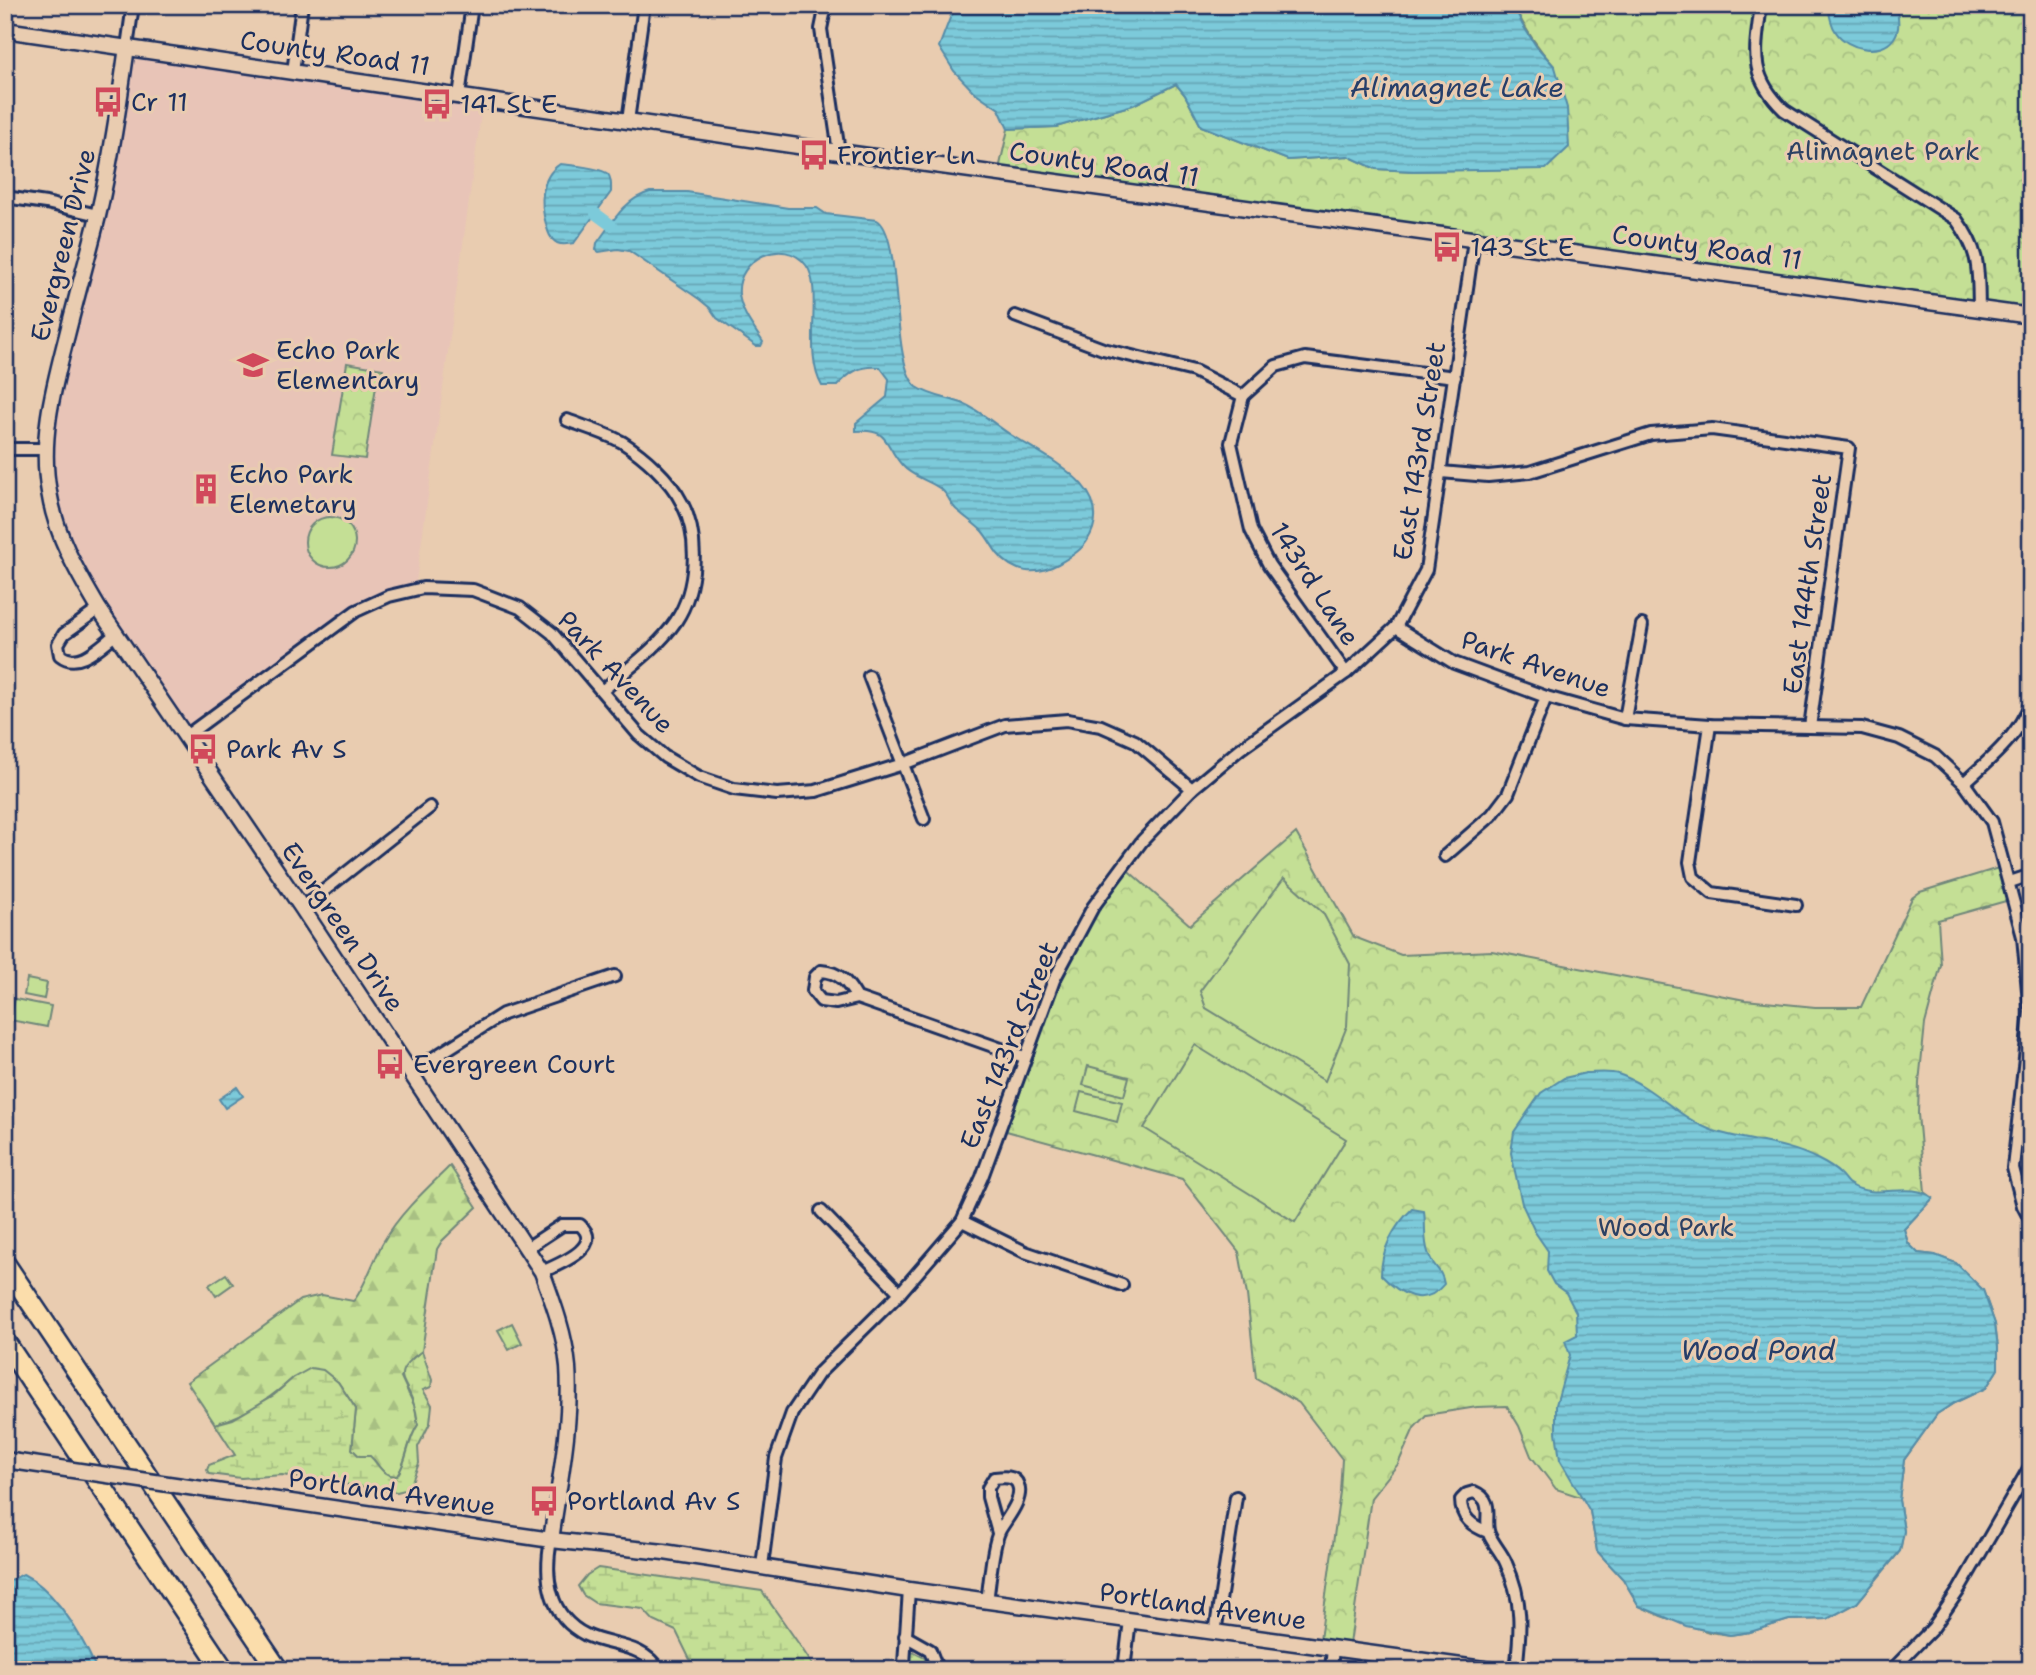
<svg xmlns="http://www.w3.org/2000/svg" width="2036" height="1675" font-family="'Shantell Sans',sans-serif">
<defs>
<pattern id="grass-dots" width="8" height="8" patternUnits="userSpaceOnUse" patternTransform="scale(1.75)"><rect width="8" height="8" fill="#c4df95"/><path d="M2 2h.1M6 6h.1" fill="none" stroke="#a8c083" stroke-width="1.8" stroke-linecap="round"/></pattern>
<pattern id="forest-firs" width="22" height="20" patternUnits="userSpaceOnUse" patternTransform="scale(1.75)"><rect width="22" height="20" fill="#c4df95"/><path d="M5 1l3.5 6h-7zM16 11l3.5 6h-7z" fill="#a8c083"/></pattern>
<pattern id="wetland-marsh" width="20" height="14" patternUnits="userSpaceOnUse" patternTransform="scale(1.75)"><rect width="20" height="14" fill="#c4df95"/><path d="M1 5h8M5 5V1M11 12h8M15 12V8" fill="none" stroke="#a8c083"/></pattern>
<pattern id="park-crowns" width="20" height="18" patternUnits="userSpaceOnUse" patternTransform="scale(1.75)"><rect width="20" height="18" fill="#c4df95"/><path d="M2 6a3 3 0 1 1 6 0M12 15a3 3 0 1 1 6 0" fill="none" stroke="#a8c083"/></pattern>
<pattern id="water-rules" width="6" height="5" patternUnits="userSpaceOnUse" patternTransform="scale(1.75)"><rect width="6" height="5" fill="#7ccada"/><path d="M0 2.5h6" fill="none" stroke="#65a4b4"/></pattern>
</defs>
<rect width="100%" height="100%" fill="#e9ccb0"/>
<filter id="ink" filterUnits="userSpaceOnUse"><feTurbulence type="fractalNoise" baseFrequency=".0143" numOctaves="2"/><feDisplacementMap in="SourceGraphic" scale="14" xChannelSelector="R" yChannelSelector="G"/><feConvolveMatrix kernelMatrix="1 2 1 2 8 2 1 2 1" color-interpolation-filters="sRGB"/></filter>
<g filter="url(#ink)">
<!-- built -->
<path fill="#e8c4b7" d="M 127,47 L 483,100 L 415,589 L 356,611 L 186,736 L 60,536 L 45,449 L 98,215 Z"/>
<!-- grass -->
<path fill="url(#grass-dots)" stroke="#70877a" stroke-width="2" d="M 913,1652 L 925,1658 L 926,1663 L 923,1668 L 915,1669 L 912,1667 L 911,1654 Z"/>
<!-- forest -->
<path fill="url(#forest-firs)" stroke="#70877a" stroke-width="2" d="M 450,1166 L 477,1207 L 442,1241 L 437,1249 L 422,1351 L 413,1358 L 401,1377 L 415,1407 L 418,1425 C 406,1441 408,1461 397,1476 C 384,1476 381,1470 374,1460 L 359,1456 L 352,1449 L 356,1409 L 338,1382 L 293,1378 C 270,1399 245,1416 215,1424 L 187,1382 L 300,1300 L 322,1295 L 353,1301 C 360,1297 376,1256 382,1244 C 399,1214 425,1190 450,1166 Z"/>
<!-- wetland -->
<g fill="url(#wetland-marsh)" stroke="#70877a" stroke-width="2">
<path d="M 422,1351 L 432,1380 L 431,1387 L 423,1390 L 432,1405 L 430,1423 L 418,1447 L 419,1463 L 409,1489 L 397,1492 L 282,1475 L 241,1478 L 209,1474 L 207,1470 L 209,1465 L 235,1455 L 215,1424 L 233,1419 L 274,1395 L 293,1378 L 311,1368 L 323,1370 L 338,1382 L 356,1409 L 352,1449 L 359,1456 L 370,1456 C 380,1465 381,1476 397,1476 C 408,1461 407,1441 418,1425 C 417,1420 417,1413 415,1408 C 407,1377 387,1377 422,1351 Z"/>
<path d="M 598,1568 L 762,1591 C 780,1618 799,1642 815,1669 L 695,1670 L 676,1631 L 654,1621 L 643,1609 L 595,1603 L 583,1595 L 578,1586 L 587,1575 Z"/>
</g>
<!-- park -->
<g fill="url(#park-crowns)" stroke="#70877a" stroke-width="2">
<path d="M 1514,5 L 2031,5 L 2031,316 L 998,174 L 1008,129 L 1056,127 L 1133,105 L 1176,84 L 1185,95 L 1201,126 L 1288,160 L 1348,156 L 1376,169 L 1413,171 L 1513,169 L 1555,67 C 1537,47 1524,29 1514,5 Z"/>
<path d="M 347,363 L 383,369 L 381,386 L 376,386 L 365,459 L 332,455 Z"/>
<path d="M 1296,833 L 1354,937 L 1401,955 L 1492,951 L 1745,1000 L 1815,1007 L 1861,1007 L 1912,898 L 1920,892 L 2005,866 L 2013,899 L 1938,920 L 1941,965 L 1925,1024 L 1919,1083 L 1918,1114 L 1925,1192 L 1933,1198 L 1904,1229 L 1908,1243 L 1918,1253 L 1935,1255 L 1956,1263 L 1983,1290 L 1995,1324 L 1998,1348 L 1998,1369 L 1986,1388 L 1954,1403 L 1937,1414 L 1904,1460 L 1899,1500 L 1904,1531 L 1900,1551 L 1857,1603 L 1827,1619 L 1789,1620 L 1750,1632 L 1730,1635 L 1709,1632 L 1661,1616 L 1639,1606 L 1623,1579 L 1597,1551 L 1590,1511 L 1584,1498 L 1556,1489 L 1531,1456 L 1519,1426 L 1507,1406 L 1477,1407 L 1426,1415 L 1414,1428 L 1398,1464 L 1371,1498 L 1349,1651 L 1319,1647 L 1340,1492 L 1342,1459 L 1299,1403 L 1256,1378 L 1247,1295 L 1239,1252 L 1182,1179 L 999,1129 L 1054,980 L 1123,866 L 1190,925 Z"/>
<path d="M 226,1274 L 233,1284 L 216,1296 L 209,1285 Z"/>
<path d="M 512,1323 L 522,1343 L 509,1350 L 498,1330 Z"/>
</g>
<!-- pitch -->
<g fill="#c4df95" stroke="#70877a" stroke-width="2">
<circle cx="330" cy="542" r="25"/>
<path d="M 1284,878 L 1323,913 L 1350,964 L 1347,1026 L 1325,1081 L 1206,1008 L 1200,991 Z"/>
<path d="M 27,979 L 47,983 L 44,999 L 24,995 Z"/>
<path d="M 15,999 L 51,1006 L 47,1027 L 10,1020 Z"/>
<path d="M 1195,1045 L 1346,1139 L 1295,1222 L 1144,1128 Z"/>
<path d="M 1088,1066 L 1129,1077 L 1124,1096 L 1083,1085 Z"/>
<path d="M 1081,1092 L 1122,1102 L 1117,1122 L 1076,1111 Z"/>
</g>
<!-- water -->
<g fill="url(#water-rules)" stroke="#558ca8" stroke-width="2">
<path d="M 955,5 L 1514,5 L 1522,24 L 1536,46 L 1555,67 L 1567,108 L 1569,147 L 1546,169 L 1413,171 L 1376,169 L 1348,156 L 1288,160 L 1201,126 L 1185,95 L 1176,84 L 1133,105 L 1056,127 L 1008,129 L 999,109 L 973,91 L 954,71 L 939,47 Z"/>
<path d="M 1828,5 L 1896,5 C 1898,16 1901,29 1894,38 C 1881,57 1847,49 1836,32 C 1831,25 1829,14 1828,5 Z"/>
<path d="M 560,164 C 571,165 601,168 608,174 C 612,179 611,186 611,192 L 574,243 C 569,244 562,245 557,243 C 550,239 548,232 546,224 C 540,204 540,177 560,164 Z"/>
<path d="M 650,192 L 687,192 L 788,208 L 817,208 L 826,214 L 877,220 C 904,235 889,365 917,387 C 930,396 948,398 962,403 C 980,410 995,425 1011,435 C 1045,457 1120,489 1087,541 C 1081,551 1069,558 1058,564 C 1036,576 1014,574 997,553 C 992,546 988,538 982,531 C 975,524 966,518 958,511 C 951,506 949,496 942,490 C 930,480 913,478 902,465 C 884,445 890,428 856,431 L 856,423 L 887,397 L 889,379 L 880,367 C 860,365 850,372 837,386 L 822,386 C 802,352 824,288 806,265 C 784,236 736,259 739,294 C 741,312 753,327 763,342 L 761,346 L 756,346 L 717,318 L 710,308 L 699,299 L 629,251 L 618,249 L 599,252 L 596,250 L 597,243 C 612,223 624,199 650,192 Z"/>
<path d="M 1586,1073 C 1595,1073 1608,1071 1618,1074 C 1654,1086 1679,1119 1714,1131 C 1749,1142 1785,1142 1817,1159 C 1825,1163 1834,1168 1840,1174 C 1844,1177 1846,1183 1851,1185 C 1877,1201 1910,1180 1933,1198 L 1904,1229 L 1908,1243 L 1918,1253 L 1935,1255 L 1956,1263 L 1983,1290 L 1995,1324 L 1998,1348 L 1998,1369 L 1986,1388 L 1954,1403 L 1937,1414 L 1904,1460 L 1899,1500 L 1904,1531 L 1900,1551 L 1857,1603 L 1827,1619 L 1789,1620 L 1750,1632 L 1730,1635 L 1686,1626 L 1639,1606 L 1623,1579 L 1597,1551 L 1590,1511 L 1560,1460 L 1556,1432 L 1556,1405 L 1570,1355 L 1565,1341 L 1577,1335 L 1576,1312 L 1566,1293 L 1554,1284 L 1547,1271 L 1548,1251 L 1535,1232 L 1522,1204 L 1511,1153 L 1514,1132 L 1541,1093 L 1564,1078 Z"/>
<path d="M 237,1087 L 243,1096 L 225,1108 L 219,1099 Z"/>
<path d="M 1412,1209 L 1424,1211 C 1426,1226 1423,1241 1429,1255 C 1434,1269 1441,1267 1444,1284 C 1424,1309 1399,1294 1381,1275 C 1381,1250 1394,1226 1412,1209 Z"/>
<path d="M 23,1574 C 56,1590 82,1637 97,1670 L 5,1670 L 5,1589 L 11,1580 Z"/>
</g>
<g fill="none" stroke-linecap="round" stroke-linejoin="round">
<!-- canal -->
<path stroke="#7ccada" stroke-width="12" d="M 596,214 L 611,225"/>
<!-- minor casing -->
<g stroke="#1b2f5e" stroke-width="16">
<g id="minor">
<path d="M 826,5 L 821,29 L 839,152"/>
<path d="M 1761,5 C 1755,52 1748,75 1784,110 L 1956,219 C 1981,253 1978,270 1979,310"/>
<path d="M 127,47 L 133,5"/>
<path d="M 293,72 L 302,5"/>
<path d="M 459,96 L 472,5"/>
<path d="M 628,121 L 644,5"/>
<path d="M 5,197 L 46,203 L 98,215"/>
<path d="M 1015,316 L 1103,349 L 1194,371 L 1243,396"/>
<path d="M 1243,396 L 1231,443 L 1251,530 L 1269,565 L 1346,673"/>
<path d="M 1243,396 L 1276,366 L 1305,358 L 1455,377"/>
<path d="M 567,420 C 585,427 606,433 622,442 C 644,456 670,479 682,503 C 700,538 697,589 676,621 C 657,649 627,669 602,691"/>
<path d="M 5,449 L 45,449"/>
<path d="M 1441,472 L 1488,476 L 1530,472 L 1651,434 L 1712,429 L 1849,448 L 1810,727"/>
<path d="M 99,609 L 64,634 L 58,644 L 60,655 C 79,670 100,646 116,634"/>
<path d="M 1396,627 L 1454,663 L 1546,697 L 1625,719 L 1710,725 L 1862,728 L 1899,738 L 1935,756 L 1964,783 L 1992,822 L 2023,937 L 2030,1012 L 2013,1168 L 2023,1206 L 2031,1221"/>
<path d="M 869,676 L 924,819"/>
<path d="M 1625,719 L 1642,625"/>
<path d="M 1710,725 L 1690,862 L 1693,877 L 1712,893 L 1796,905"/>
<path d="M 186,736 L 356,611 L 389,596 L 423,588 L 473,590 L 520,608 L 552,633 L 639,735 L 665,757 L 699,777 L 734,789 L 777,794 L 816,791 L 903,764 L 1005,725 L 1067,720 L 1101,726 L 1135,741 L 1192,789"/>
<path d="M 1964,783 C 1990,759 2018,737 2031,702"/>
<path d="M 1445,856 L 1492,815 L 1508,794 L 1546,697"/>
<path d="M 2010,882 L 2031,875"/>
<path d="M 302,908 L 430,807"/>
<path d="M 857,998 L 836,1003 L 821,1001 L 813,991 L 815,977 L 821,971 C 840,972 848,983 857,998 L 1024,1057"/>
<path d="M 411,1072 L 503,1014 L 615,976"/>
<path d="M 821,1211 L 900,1293"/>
<path d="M 962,1221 L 1025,1252 L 1122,1285"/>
<path d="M 527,1248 L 562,1225 L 580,1225 C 605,1247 559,1264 542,1272"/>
<path d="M 1488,1532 C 1472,1526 1461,1518 1461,1500 L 1467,1494 L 1474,1492 C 1496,1501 1483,1519 1489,1534 C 1493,1544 1502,1553 1506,1563 C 1523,1600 1521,1630 1516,1670"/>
<path d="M 551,1540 C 544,1576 548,1616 586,1635 C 611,1647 642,1643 659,1670"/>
<path d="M 762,1566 L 776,1458 L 792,1413 L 819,1373 L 900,1293 L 962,1221 L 982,1177 L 1054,980 L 1093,907 L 1142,841 L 1192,789 L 1240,749 L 1346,673 L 1396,627 L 1426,570 L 1474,240"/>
<path d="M 987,1601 C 990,1583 992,1545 1000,1530 C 1006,1519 1024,1499 1018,1485 C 1015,1475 1002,1477 994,1478 L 988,1488 L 988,1497 L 998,1533"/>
<path d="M 1215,1633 L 1236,1497"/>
<path d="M 905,1636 L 930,1650 L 935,1663 L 933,1670"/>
<path d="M 907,1670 L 904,1664 L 909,1590"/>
<path d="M 1124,1670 L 1130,1620"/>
<path d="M 1331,1670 L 1333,1648"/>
<path d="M 1892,1670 L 1933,1628 L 1959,1590 L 2031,1465"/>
</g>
</g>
<!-- tertiary casing -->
<g stroke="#1b2f5e" stroke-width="19">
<g id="tertiary">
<path d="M 5,30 L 839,152 L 2031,316"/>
<path d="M 127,47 C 119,104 111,160 98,216 C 88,256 77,295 67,335 C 54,386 39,439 49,492 C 56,536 77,572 99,609 L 302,908 L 542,1272 C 553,1302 565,1334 568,1367 C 572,1424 559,1483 551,1540"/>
<path d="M 243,1495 L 551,1540 L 664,1552 L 909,1590 L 1491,1670"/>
</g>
</g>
<!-- motorway casing -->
<g stroke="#1b2f5e" stroke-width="24">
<g id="motorway">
<path d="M 5,1264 L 278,1670"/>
<path d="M 5,1342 L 224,1670"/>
</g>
</g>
<!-- minor -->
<use href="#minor" stroke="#e9ccb0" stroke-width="10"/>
<!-- tertiary -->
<use href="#tertiary" stroke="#e9ccb0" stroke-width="14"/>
<!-- motorway -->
<use href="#motorway" stroke="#fbddab" stroke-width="19"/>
<!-- tertiary-bridge casing -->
<g stroke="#1b2f5e" stroke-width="19" stroke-linecap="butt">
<path id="tertiary-bridge" d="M 5,1460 L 243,1495"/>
</g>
<!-- tertiary-bridge -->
<use href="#tertiary-bridge" stroke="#e9ccb0" stroke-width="14"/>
</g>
</g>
<!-- icons -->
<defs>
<g id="bus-bare" transform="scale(2.415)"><path d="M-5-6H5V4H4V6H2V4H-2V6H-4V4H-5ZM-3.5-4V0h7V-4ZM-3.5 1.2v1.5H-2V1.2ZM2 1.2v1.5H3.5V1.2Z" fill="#d1495b" stroke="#e9ccb0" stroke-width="2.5" paint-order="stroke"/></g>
<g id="school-bare" transform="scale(2.415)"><path d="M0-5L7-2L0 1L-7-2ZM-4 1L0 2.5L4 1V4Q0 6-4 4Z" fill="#d1495b" stroke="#e9ccb0" stroke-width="2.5" paint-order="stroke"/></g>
<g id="building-bare" transform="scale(2.415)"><path d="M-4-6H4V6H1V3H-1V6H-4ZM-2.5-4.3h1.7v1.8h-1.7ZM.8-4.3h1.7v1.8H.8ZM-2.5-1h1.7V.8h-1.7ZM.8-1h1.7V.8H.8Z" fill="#d1495b" stroke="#e9ccb0" stroke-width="2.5" paint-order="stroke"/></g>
</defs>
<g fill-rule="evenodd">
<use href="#bus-bare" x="108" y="102"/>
<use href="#bus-bare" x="437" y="104"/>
<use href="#bus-bare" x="814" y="155"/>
<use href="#bus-bare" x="1447" y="247"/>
<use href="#school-bare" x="253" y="365"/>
<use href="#building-bare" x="206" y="489"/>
<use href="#bus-bare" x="203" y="749"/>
<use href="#bus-bare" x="390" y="1064"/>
<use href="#bus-bare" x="544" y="1501"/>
</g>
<g text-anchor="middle" stroke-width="6" stroke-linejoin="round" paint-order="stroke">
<!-- street labels -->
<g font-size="26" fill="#1b2f5e" stroke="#e9ccb0">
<text transform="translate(335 53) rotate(8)" y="9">County Road 11</text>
<text transform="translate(1104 164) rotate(8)" y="9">County Road 11</text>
<text transform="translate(63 245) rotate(-76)" y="9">Evergreen Drive</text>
<text transform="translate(1707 247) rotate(8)" y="9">County Road 11</text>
<text transform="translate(1419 451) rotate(-81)" y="9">East 143rd Street</text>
<text transform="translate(1315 584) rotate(57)" y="9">143rd Lane</text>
<text transform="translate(1807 584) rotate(-82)" y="9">East 144th Street</text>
<text transform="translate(1536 664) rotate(19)" y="9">Park Avenue</text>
<text transform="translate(616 672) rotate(47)" y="9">Park Avenue</text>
<text transform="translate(343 927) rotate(56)" y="9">Evergreen Drive</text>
<text transform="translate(1009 1045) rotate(-68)" y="9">East 143rd Street</text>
<text transform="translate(392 1492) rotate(8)" y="9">Portland Avenue</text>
<text transform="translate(1203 1606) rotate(8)" y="9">Portland Avenue</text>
</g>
<!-- poi labels -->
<g font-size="26" fill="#1b2f5e" stroke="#e9ccb0" text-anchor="start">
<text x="131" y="111">Cr 11</text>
<text x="460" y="113">141 St E</text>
<text x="837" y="164">Frontier Ln</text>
<text x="1470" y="256">143 St E</text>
<text x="276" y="359">Echo Park<tspan x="276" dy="30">Elementary</tspan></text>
<text x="229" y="483">Echo Park<tspan x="229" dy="30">Elemetary</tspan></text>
<text x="226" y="758">Park Av S</text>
<text x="413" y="1073">Evergreen Court</text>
<text x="567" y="1510">Portland Av S</text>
</g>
<!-- park labels -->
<g font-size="26" fill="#2c4164" stroke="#e9ccb0">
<text x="1883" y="160">Alimagnet Park</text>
<text x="1666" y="1236">Wood Park</text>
</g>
<!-- water labels -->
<g font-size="28" font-style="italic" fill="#253e6a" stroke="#e9ccb0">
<text x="1457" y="97">Alimagnet Lake</text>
<text x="1758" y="1360">Wood Pond</text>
</g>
</g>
<!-- margin -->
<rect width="2036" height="1675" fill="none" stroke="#e9ccb0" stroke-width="28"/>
<rect x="14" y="14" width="2008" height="1647" fill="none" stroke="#1b2f5e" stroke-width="2.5" filter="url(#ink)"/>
</svg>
